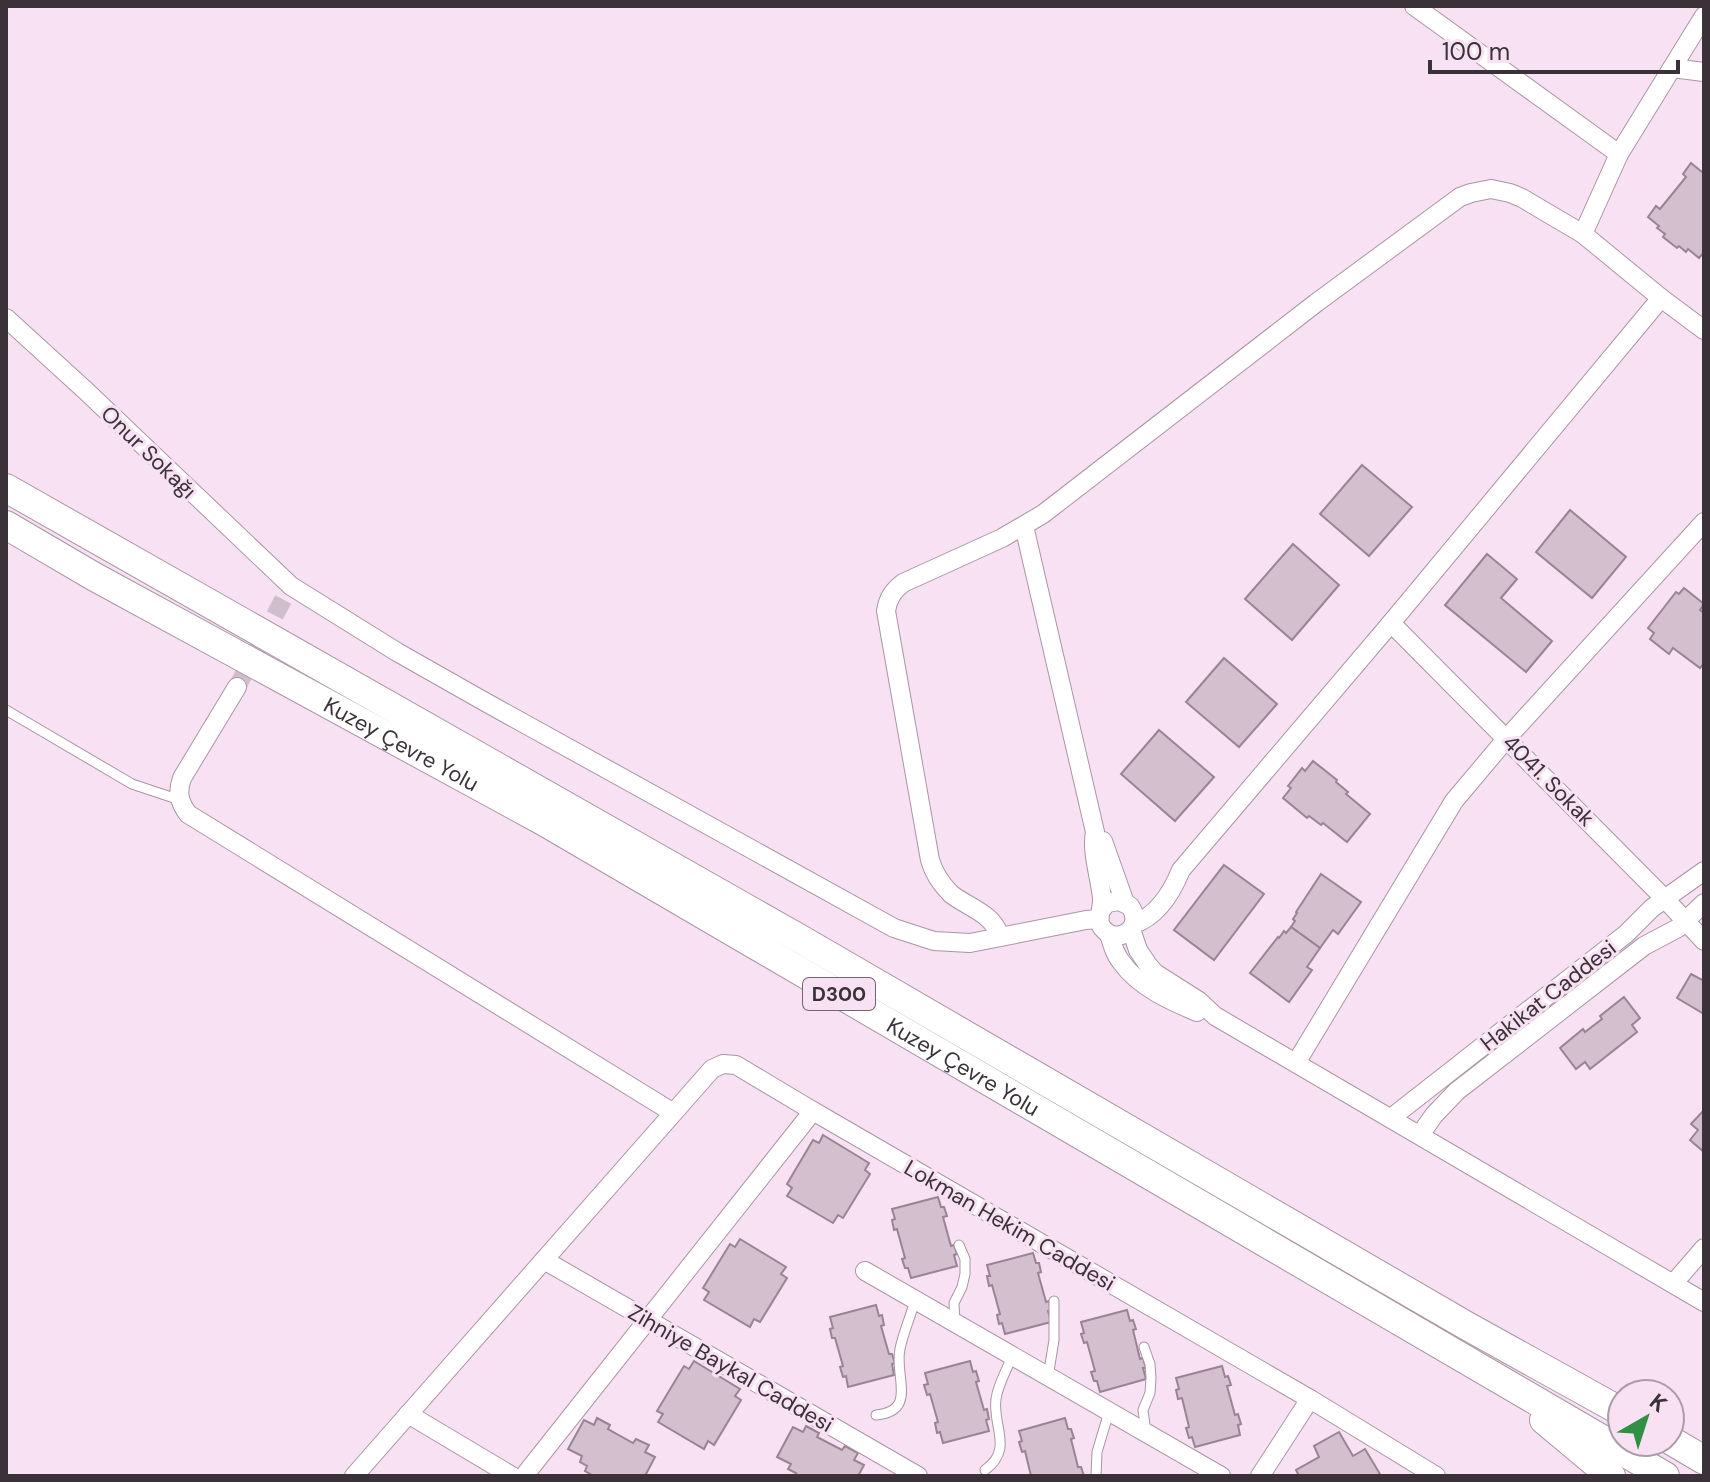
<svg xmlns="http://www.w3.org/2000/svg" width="1710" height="1482" font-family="'DM Sans',sans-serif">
<rect width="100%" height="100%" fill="#f7e1f2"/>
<!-- building -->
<g fill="#d4bfcf" stroke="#988493" stroke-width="2">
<path d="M 1691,163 L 1702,172 L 1704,170 L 1704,252 L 1699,258 L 1688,249 L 1686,252 L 1679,246 L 1677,248 L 1663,237 L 1665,234 L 1657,228 L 1659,226 L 1648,217 L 1656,206 L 1660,209 L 1686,177 L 1683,174 Z"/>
<path d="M 1362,465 L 1412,507 L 1369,556 L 1320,514 Z"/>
<path d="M 1570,510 L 1626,557 L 1592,598 L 1536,552 Z"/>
<path d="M 1293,544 L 1339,585 L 1292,640 L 1245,599 Z"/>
<path d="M 1487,554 L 1517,579 L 1501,598 L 1552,641 L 1526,672 L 1445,605 Z"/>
<path d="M 1684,588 L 1704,604 L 1700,610 L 1704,613 L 1704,663 L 1700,668 L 1673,648 L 1669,654 L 1650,639 L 1654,633 L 1648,628 L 1676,592 L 1679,594 Z"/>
<path d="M 1224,658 L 1277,704 L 1239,747 L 1186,702 Z"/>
<path d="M 1159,730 L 1214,777 L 1175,821 L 1121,774 Z"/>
<path d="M 1313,761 L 1337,780 L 1336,782 L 1348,792 L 1346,794 L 1370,814 L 1347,842 L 1323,823 L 1321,825 L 1309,816 L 1307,818 L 1283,798 L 1291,788 L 1288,786 L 1302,768 L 1305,771 Z"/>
<path d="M 1224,865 L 1264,894 L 1214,960 L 1174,930 Z"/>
<path d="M 1321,874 L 1361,902 L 1338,934 L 1333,930 L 1320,948 L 1291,927 L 1295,921 L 1293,919 L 1297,913 L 1296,912 Z"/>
<path d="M 1291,927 L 1320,948 L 1307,967 L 1312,970 L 1289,1002 L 1250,973 L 1278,937 L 1279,938 L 1284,931 L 1286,933 Z"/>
<path d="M 1691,974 L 1702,980 L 1704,976 L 1704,1014 L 1677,998 Z"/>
<path d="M 1624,997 L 1640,1018 L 1632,1025 L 1637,1032 L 1590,1069 L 1585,1062 L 1576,1069 L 1560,1048 L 1583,1029 L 1585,1032 L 1602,1019 L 1600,1016 Z"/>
<path d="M 1704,1110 L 1704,1152 L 1690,1140 L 1698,1130 L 1691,1124 Z"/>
<path d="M 823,1135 L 869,1163 L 865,1170 L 870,1174 L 843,1218 L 838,1215 L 833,1223 L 787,1196 L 792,1188 L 787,1184 L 813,1140 L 819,1143 Z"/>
<path d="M 938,1197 L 941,1207 L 944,1207 L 947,1216 L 943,1217 L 951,1246 L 954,1245 L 957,1254 L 954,1255 L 957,1266 L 911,1278 L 908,1268 L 905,1268 L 902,1259 L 905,1258 L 897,1229 L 894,1230 L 892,1220 L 895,1219 L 892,1209 Z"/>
<path d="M 740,1239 L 786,1267 L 781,1274 L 787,1278 L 760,1322 L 754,1319 L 750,1327 L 704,1300 L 709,1292 L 703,1288 L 730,1244 L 735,1247 Z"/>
<path d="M 1033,1253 L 1036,1263 L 1039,1263 L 1041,1272 L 1038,1273 L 1046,1302 L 1049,1301 L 1051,1310 L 1048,1311 L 1051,1322 L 1005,1334 L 1002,1323 L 999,1324 L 997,1315 L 1000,1314 L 992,1285 L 989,1286 L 987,1276 L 990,1276 L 987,1265 Z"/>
<path d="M 876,1305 L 879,1316 L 882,1315 L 884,1325 L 881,1326 L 889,1354 L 892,1354 L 895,1363 L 892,1364 L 894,1375 L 848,1387 L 846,1376 L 843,1377 L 840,1367 L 843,1366 L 835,1338 L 832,1338 L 830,1329 L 833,1328 L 830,1317 Z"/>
<path d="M 1127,1310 L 1130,1321 L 1133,1320 L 1136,1329 L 1133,1330 L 1140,1359 L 1143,1358 L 1146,1368 L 1143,1368 L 1146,1379 L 1100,1392 L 1097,1381 L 1094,1381 L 1091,1372 L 1095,1371 L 1087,1342 L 1084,1343 L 1081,1334 L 1084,1333 L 1081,1322 Z"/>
<path d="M 694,1361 L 740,1389 L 735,1396 L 741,1400 L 714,1445 L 708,1441 L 704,1449 L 658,1422 L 663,1414 L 657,1411 L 684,1366 L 689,1369 Z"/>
<path d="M 970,1361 L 973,1372 L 976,1371 L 979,1381 L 976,1382 L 984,1410 L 987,1409 L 989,1419 L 986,1420 L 989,1431 L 943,1443 L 940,1432 L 937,1433 L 935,1423 L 938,1422 L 930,1394 L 927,1395 L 924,1385 L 928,1384 L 925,1373 Z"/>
<path d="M 1222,1366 L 1225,1377 L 1228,1376 L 1231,1385 L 1227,1386 L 1235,1415 L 1238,1414 L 1241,1424 L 1238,1425 L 1240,1435 L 1195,1447 L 1192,1437 L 1189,1438 L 1186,1428 L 1189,1427 L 1182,1398 L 1178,1399 L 1176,1390 L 1179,1389 L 1176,1378 Z"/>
<path d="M 597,1418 L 610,1425 L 608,1429 L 633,1443 L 636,1439 L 649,1445 L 645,1452 L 655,1457 L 645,1476 L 594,1476 L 585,1471 L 587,1466 L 580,1462 L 582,1456 L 568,1449 L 584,1420 L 594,1425 Z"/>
<path d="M 1065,1418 L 1068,1429 L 1071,1429 L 1074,1438 L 1071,1439 L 1078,1467 L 1081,1467 L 1084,1476 L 1031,1476 L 1025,1451 L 1022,1452 L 1019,1442 L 1022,1441 L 1019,1431 Z"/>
<path d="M 806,1426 L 819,1433 L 817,1437 L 842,1450 L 845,1446 L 858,1453 L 854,1460 L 864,1465 L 858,1476 L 795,1476 L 796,1473 L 788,1469 L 791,1464 L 777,1457 L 793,1427 L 803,1432 Z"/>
<path d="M 1339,1432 L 1353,1456 L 1365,1449 L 1380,1474 L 1376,1476 L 1299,1476 L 1296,1470 L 1319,1457 L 1314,1446 Z"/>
</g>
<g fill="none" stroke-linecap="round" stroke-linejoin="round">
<!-- minor-tunnel -->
<path stroke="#d1becd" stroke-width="18" stroke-dasharray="18 9" stroke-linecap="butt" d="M 237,687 L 285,596"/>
<!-- service casing -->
<g stroke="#aa95a5" stroke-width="11">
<g id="service">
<path d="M 6,710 L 132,784 L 180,800"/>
<path d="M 955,1324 L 954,1303 L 962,1287 L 965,1274 L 965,1259 L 959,1245"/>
<path d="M 1144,1347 L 1150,1364 L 1151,1378 L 1150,1393 L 1143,1410 L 1146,1433"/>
<path d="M 1048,1377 L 1054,1340 L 1054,1301"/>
<path d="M 876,1415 C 918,1411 894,1376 900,1349 C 903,1333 911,1316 915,1300"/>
<path d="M 985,1470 C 1014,1449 992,1426 996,1399 C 998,1384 1007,1370 1012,1356"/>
<path d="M 1096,1476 L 1097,1452 L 1109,1412"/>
</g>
</g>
<!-- minor casing -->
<g stroke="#aa95a5" stroke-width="20">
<g id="minor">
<path d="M 1414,6 L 1619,154"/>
<path d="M 1672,68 L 1704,72"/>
<path d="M 1583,234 L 1619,154 L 1704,16"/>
<path d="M 6,318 L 86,391 L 291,586 L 397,652 L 487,703 L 894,928 L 934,941 L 970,943 L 1086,920 L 1099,919"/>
<path d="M 1024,526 L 1095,832 C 1091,852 1100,877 1102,898 C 1103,907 1098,915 1100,924 C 1103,931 1108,934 1115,936 C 1132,935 1140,921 1130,906 L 1119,901 L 1107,903 L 1103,908"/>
<path d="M 1391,623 L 1665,899 L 1704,941"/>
<path d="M 237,687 L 182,778 C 177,792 179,802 188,814 L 672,1112"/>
<path d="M 1103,841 L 1125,903"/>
<path d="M 1134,924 C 1157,916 1172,892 1181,870 L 1391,623 L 1661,298"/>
<path d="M 1131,929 L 1138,950 L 1148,965 L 1155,973 L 1199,1001 L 1215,1016 L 1704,1302"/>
<path d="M 1109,934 C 1112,944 1115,955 1122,963 C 1139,987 1171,1001 1197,1012"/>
<path d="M 1000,937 C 993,913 969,908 951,894 C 941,884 934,874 930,860 L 886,611 C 888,598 893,591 903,583 L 1002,538 L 1043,514 L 1316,303 L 1460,197 L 1471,193 L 1491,189 L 1510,193 L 1522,198 L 1583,234 L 1661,298 L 1704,330"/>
<path d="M 1296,1063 L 1454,801 L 1507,738 L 1704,522"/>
<path d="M 1391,1118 L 1626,934 L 1652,908 L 1704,871"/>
<path d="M 1420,1135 L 1434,1115 L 1457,1091 L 1644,946 L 1678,928 L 1704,903"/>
<path d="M 544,1260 L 918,1476"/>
<path d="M 865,1271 L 1221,1476"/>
<path d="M 1673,1284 L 1704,1248"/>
<path d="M 408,1414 L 512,1476"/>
<path d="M 354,1476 L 712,1069 L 723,1064 L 736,1065 L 813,1111"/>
<path d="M 524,1476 L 813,1111 L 1310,1399 L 1436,1476"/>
<path d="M 1260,1476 L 1310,1399"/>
</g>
</g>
<!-- trunk casing -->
<g stroke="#aa95a5" stroke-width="30">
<g id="trunk">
<path d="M 6,488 L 802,940 L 1467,1326 L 1622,1412"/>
<path id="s1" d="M 6,525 L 93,576 L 543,821 L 1665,1476"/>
<path d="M 1544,1420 L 1611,1476"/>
<path d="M 1670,1440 L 1704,1460"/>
</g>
</g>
<!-- service -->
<use href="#service" stroke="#fff" stroke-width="9"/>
<!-- minor -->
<use href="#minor" stroke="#fff" stroke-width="18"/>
<!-- trunk -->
<use href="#trunk" stroke="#fff" stroke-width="28"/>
</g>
<g text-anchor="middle" stroke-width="6" stroke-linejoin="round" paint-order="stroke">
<!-- shield labels -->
<rect fill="#f7e1f2" stroke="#736670" stroke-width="2" x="803" y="978" width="72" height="32" rx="6"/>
<g font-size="20" font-weight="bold" fill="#3b3239">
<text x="839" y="1001">D300</text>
</g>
<!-- street labels -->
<g font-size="22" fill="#3b3239" stroke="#f7e1f2">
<text transform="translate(149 452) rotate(44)" y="8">Onur Sokağı</text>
<text dy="8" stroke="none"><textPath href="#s1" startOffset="452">Kuzey Çevre Yolu</textPath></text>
<text transform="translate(1549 780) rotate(45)" y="8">4041. Sokak</text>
<text transform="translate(1548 995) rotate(-38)" y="8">Hakikat Caddesi</text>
<text dy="8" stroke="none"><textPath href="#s1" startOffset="1100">Kuzey Çevre Yolu</textPath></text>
<text transform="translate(1010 1225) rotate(30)" y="8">Lokman Hekim Caddesi</text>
<text transform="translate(731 1368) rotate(30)" y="8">Zihniye Baykal Caddesi</text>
</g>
</g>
<!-- border -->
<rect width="1710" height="1482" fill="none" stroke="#3b3239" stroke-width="16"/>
<!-- north arrow -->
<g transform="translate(1646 1418) rotate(39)"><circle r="38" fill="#f7e1f2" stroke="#ac9ba8" stroke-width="2"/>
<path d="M0-6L14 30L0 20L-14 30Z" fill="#309043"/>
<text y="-12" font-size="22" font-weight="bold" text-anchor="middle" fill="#3b3239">K</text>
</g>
<!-- scale -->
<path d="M1430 60v12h248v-12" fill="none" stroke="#3b3239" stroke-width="4"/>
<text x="1442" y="60" font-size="24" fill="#3b3239" stroke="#f7e1f2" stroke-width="6" paint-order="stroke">100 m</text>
</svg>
